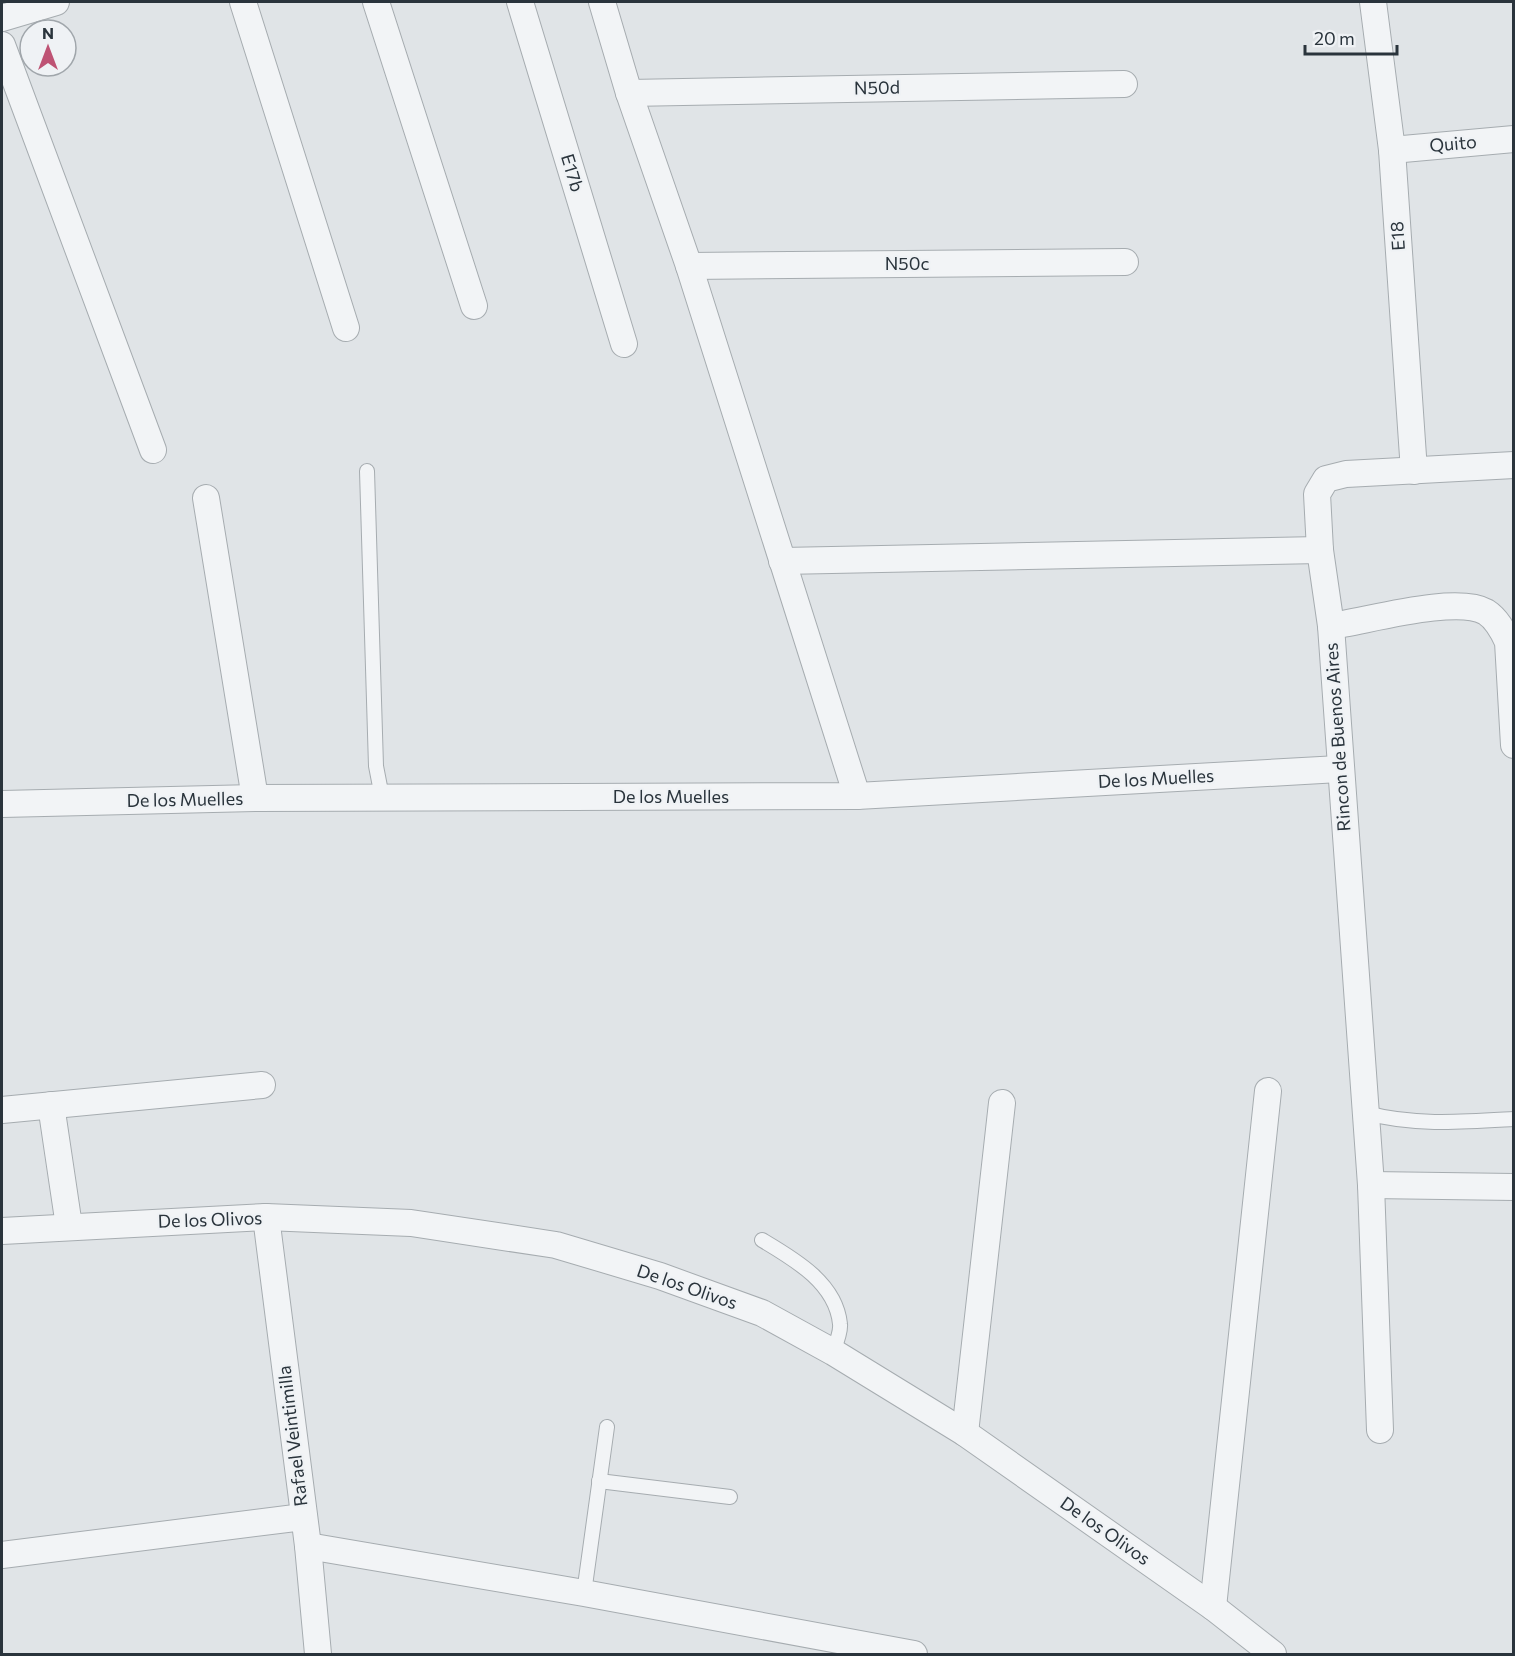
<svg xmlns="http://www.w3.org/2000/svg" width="1515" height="1656" font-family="Commissioner,sans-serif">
<rect width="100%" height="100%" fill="#e0e4e7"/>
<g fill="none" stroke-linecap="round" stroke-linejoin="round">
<!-- service casing -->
<g stroke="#a6acb0" stroke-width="16">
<g id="service">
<path d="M 367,471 L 376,766 L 382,797"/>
<path d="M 1366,1113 C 1415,1126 1463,1122 1514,1119"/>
<path d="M 762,1240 C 794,1259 836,1283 840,1324 C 841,1332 836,1344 833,1352"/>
<path d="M 599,1481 L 730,1497"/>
<path d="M 584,1593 L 607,1427"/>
</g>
</g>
<!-- minor casing -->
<g stroke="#a6acb0" stroke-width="28">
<g id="minor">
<path d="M 243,2 L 346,328"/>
<path d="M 376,2 L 474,306"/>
<path d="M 520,2 L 624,344"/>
<path d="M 602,2 L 629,93 L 689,266 L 857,796"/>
<path d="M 1373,2 L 1392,150 L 1414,471"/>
<path d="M 2,18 L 56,2"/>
<path d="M 2,45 L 153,450"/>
<path d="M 629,93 L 1124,84"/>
<path d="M 1392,150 L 1514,139"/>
<path d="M 689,266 L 1125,262"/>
<path d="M 206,498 L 255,798"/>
<path d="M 782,561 L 1320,550"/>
<path d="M 1331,626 C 1367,621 1456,595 1486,612 C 1497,619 1503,631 1508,642 L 1514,745"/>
<path d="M 2,804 L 255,798 L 857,796 L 1339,769"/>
<path d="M 51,1105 L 69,1226"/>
<path d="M 2,1110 L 262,1085"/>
<path d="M 1371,1185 L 1514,1187"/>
<path d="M 266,1217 L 308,1546 L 318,1654"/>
<path d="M 2,1231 L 266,1217 L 411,1223 L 556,1245 L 660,1276 L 762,1313 L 833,1352 L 965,1433 L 1213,1607 L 1273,1654"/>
<path d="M 1380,1430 L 1371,1185 L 1331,626 L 1320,550 L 1317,494 L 1326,479 L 1346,474 L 1514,465"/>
<path d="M 965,1433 L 1002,1103"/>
<path d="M 308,1546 L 584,1593 L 914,1654"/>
<path d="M 2,1555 L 303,1517"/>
<path d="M 1213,1607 L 1268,1091"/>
</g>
</g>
<!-- service -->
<use href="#service" stroke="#f2f4f6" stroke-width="14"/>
<!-- minor -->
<use href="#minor" stroke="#f2f4f6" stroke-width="26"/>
</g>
<g text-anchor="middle" stroke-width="4.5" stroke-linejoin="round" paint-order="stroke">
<!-- street labels -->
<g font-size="18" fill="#2a343c" stroke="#eff2f5">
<text transform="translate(877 88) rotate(-1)" y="6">N50d</text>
<text transform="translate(1453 144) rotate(-5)" y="6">Quito</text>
<text transform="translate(572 173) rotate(73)" y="6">E17b</text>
<text transform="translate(1398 236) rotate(-94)" y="6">E18</text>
<text x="907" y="270">N50c</text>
<text transform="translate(1338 737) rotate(-94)" y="6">Rincon de Buenos Aires</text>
<text transform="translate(1156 779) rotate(-3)" y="6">De los Muelles</text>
<text x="671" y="803">De los Muelles</text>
<text transform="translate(185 800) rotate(-1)" y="6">De los Muelles</text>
<text transform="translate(210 1220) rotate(-2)" y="6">De los Olivos</text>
<text transform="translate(687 1287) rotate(19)" y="6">De los Olivos</text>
<text transform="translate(293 1436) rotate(-97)" y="6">Rafael Veintimilla</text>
<text transform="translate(1105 1531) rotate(35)" y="6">De los Olivos</text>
</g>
</g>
<!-- border -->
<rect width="1515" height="1656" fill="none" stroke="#2a343c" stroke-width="6"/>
<!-- north arrow -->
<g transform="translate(48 48)"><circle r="28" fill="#eff2f5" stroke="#a0a6ab" stroke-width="1.5"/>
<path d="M0-4.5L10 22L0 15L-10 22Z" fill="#be5374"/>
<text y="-9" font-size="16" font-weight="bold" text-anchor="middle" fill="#2a343c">N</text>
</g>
<!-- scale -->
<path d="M1305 45v9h92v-9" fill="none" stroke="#2a343c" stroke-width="3"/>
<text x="1314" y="45" font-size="18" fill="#2a343c" stroke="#eff2f5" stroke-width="4.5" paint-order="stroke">20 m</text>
</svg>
